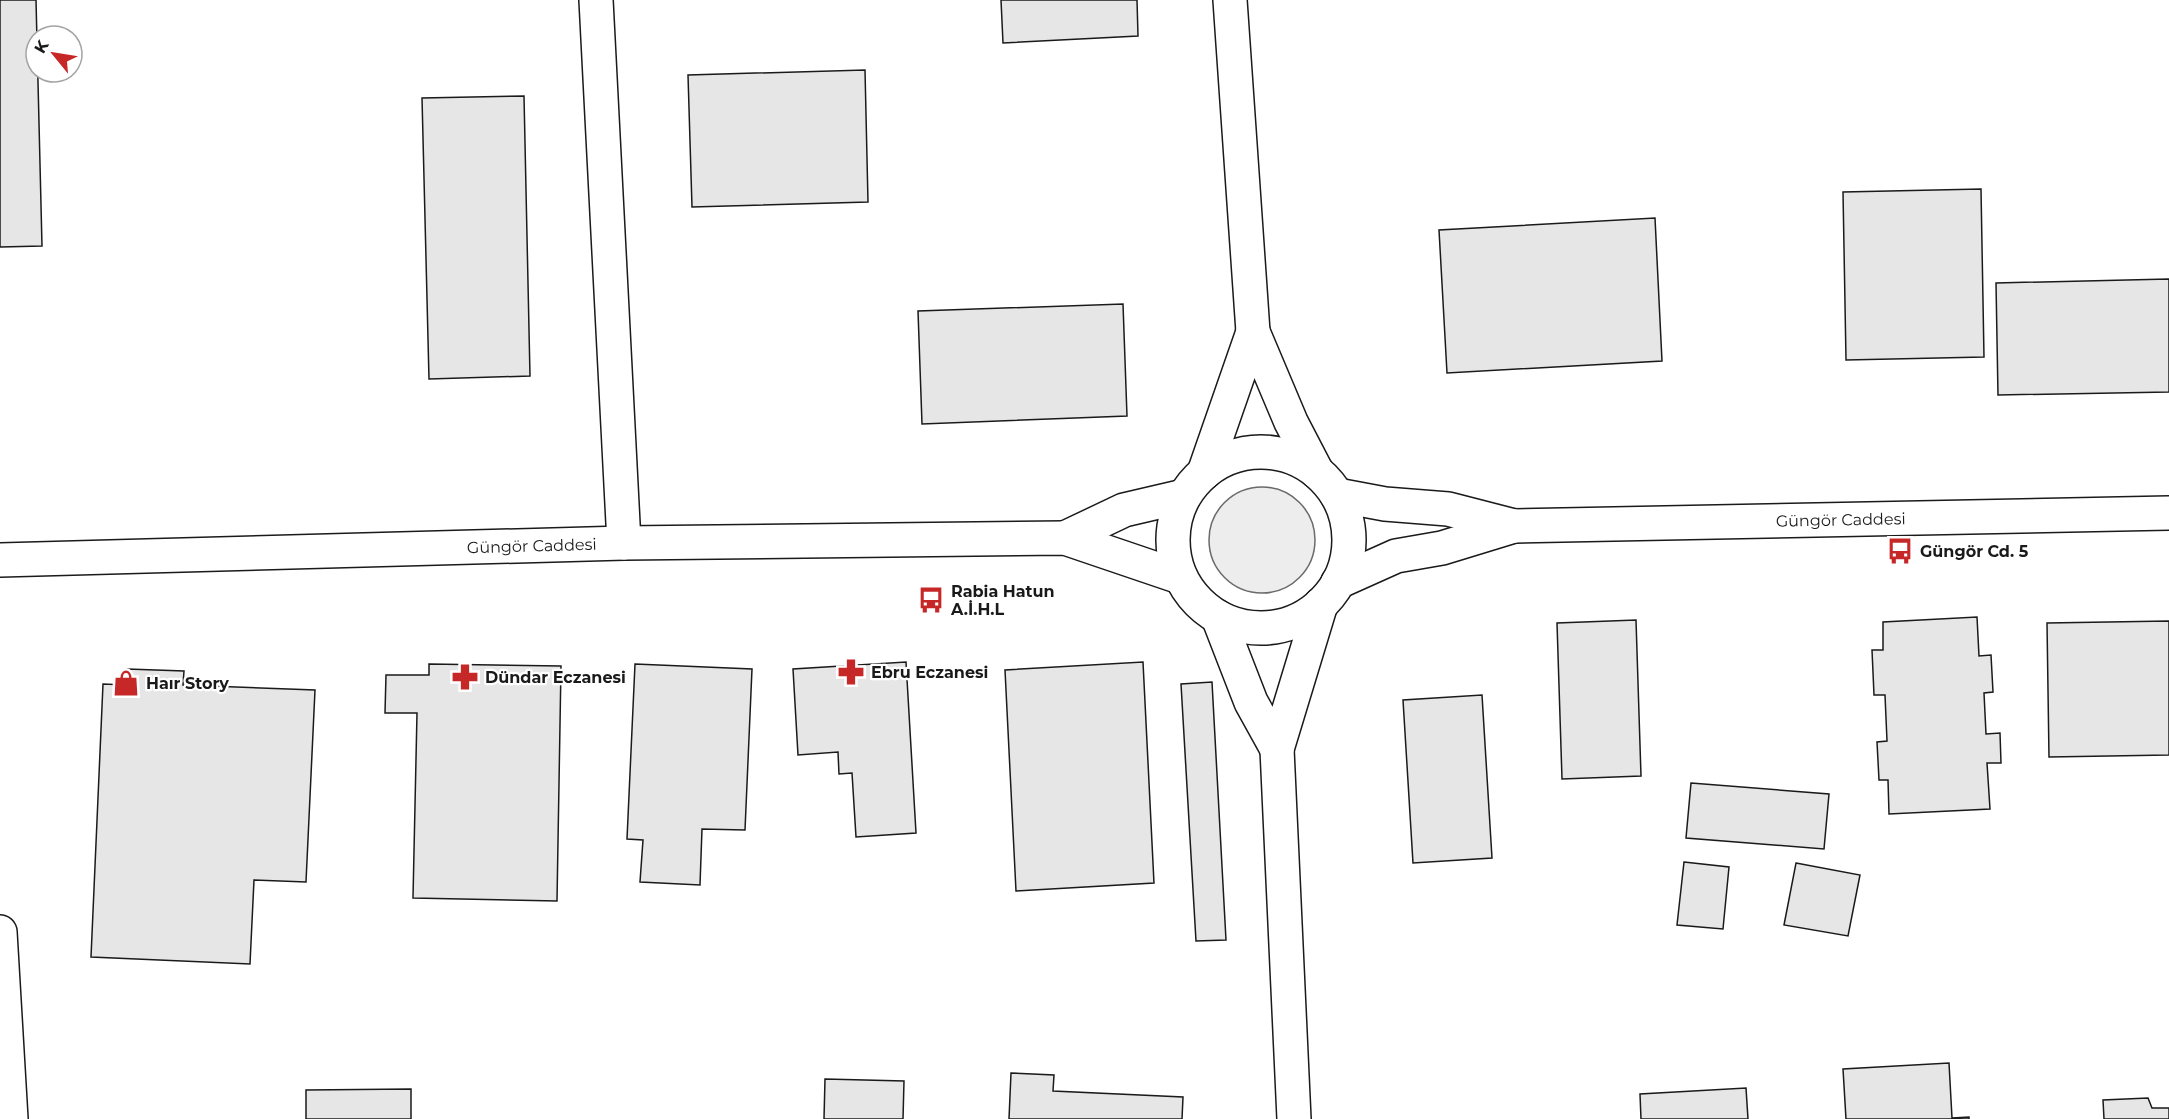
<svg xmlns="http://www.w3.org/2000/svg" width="2169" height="1119" font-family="Montserrat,sans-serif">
<rect width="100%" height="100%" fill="#fff"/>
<!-- built -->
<circle fill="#ededed" stroke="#6a6a6a" stroke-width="1.5" cx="1262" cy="540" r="53"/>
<!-- building -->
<g fill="#e6e6e6" stroke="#1a1a1a" stroke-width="1.5">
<path d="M 0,0 L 36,0 L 42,246 L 0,247 Z"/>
<path d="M 1001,0 L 1137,0 L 1138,36 L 1003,43 Z"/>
<path d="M 865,70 L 868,202 L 692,207 L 688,75 Z"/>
<path d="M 524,96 L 530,376 L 429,379 L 422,98 Z"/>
<path d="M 1981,189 L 1984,357 L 1846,360 L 1843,192 Z"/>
<path d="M 1655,218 L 1662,361 L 1447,373 L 1439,230 Z"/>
<path d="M 2169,279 L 2169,392 L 1998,395 L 1996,283 Z"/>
<path d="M 1123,304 L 1127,416 L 922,424 L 918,311 Z"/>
<path d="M 1977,617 L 1979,656 L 1991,655 L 1993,692 L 1984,693 L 1986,734 L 2000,733 L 2001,763 L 1987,763 L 1990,809 L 1889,814 L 1888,780 L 1879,780 L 1877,742 L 1887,741 L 1885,695 L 1874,695 L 1872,650 L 1883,650 L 1883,622 Z"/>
<path d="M 1636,620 L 1641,776 L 1562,779 L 1557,623 Z"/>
<path d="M 2169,621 L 2169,755 L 2049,757 L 2047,623 Z"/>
<path d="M 906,662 L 916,833 L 856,837 L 852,773 L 839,774 L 838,752 L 798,755 L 793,669 Z"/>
<path d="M 1143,662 L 1154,883 L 1016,891 L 1005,670 Z"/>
<path d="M 429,664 L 561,666 L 557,901 L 413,898 L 417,713 L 385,713 L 386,675 L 429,675 Z"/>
<path d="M 635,664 L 752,669 L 745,830 L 702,829 L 700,885 L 640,882 L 643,840 L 627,839 Z"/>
<path d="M 127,669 L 184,671 L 183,685 L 315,690 L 306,882 L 254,880 L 250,964 L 91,957 L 103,684 L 127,685 Z"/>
<path d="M 1212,682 L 1226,940 L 1196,941 L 1181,684 Z"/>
<path d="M 1482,695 L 1492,858 L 1413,863 L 1403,700 Z"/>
<path d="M 1691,783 L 1829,794 L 1824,849 L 1686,838 Z"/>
<path d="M 1684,862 L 1729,867 L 1723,929 L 1677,925 Z"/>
<path d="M 1796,863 L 1860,875 L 1848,936 L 1784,925 Z"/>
<path d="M 1949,1063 L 1952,1118 L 1969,1117 L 1969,1119 L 1846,1119 L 1843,1069 Z"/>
<path d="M 1011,1073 L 1054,1075 L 1053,1091 L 1183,1097 L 1182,1119 L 1009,1119 Z"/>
<path d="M 825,1079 L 904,1081 L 903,1119 L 824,1119 Z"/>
<path d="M 1746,1088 L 1748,1119 L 1641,1119 L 1640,1094 Z"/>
<path d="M 411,1089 L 411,1119 L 306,1119 L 306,1090 Z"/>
<path d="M 2148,1098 L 2152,1108 L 2169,1108 L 2169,1119 L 2104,1119 L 2103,1100 Z"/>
</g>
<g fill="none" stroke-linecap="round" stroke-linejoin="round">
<!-- minor casing -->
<g stroke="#1a1a1a" stroke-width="36">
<g id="minor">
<path d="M 596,0 L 624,543"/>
<path d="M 1230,0 L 1253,332"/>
<path d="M 1204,473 L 1253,332 L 1291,422 L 1317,472"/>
<path d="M 1218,617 L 1251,702 L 1277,749 L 1321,604"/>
<path d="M 1277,749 L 1294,1119"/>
<path d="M 0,932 L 11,1119"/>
</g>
</g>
<!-- major casing -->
<g stroke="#1a1a1a" stroke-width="36">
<g id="major">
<circle cx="1261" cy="540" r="88"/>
<path id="s1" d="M 1337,495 L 1385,504 L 1448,509 L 1514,526 L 2169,513"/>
<path d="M 1065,538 L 1124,510 L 1184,496"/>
<path id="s2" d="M 0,560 L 624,543 L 1065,538 L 1180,577"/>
<path d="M 1338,582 L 1396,556 L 1442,548 L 1514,526"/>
</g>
</g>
<!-- minor -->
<use href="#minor" stroke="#fff" stroke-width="33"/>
<!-- major -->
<use href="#major" stroke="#fff" stroke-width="33"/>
</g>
<!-- icons -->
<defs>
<g id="bus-bare" transform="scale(2.07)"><path d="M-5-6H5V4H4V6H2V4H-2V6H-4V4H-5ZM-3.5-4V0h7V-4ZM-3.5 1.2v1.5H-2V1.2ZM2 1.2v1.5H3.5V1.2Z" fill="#c62828" stroke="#fff" stroke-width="2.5" paint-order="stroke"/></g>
<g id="pharmacy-bare" transform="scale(2.07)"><path d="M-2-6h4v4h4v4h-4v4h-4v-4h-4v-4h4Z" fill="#c62828" stroke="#fff" stroke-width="2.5" paint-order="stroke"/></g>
<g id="shop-bare" transform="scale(2.07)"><path d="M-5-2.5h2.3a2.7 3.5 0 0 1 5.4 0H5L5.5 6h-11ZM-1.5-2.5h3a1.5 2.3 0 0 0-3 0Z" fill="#c62828" stroke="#fff" stroke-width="2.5" paint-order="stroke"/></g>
</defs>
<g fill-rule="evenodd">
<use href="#bus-bare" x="1900" y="551"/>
<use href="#bus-bare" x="931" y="600"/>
<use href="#pharmacy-bare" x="851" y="672"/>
<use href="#pharmacy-bare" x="465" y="677"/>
<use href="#shop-bare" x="126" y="683"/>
</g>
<g text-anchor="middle" stroke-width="4.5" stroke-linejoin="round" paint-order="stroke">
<!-- street labels -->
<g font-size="16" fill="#1a1a1a" stroke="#fff">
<text dy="6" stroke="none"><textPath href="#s1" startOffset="507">Güngör Caddesi</textPath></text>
<text dy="6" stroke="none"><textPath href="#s2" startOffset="532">Güngör Caddesi</textPath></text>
</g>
<!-- poi labels -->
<g font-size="16" font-weight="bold" fill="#1a1a1a" stroke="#fff" text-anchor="start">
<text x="1920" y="557">Güngör Cd. 5</text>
<text x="951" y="597">Rabia Hatun<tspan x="951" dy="18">A.İ.H.L</tspan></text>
<text x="871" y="678">Ebru Eczanesi</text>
<text x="485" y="683">Dündar Eczanesi</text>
<text x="146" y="689">Haır Story</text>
</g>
</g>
<!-- north arrow -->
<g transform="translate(54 54) rotate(300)"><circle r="28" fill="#ffffff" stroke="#a3a3a3" stroke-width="1.5"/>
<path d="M0-4.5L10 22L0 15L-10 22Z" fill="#c62828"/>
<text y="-9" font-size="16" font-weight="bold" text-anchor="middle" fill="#1a1a1a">K</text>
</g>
</svg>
